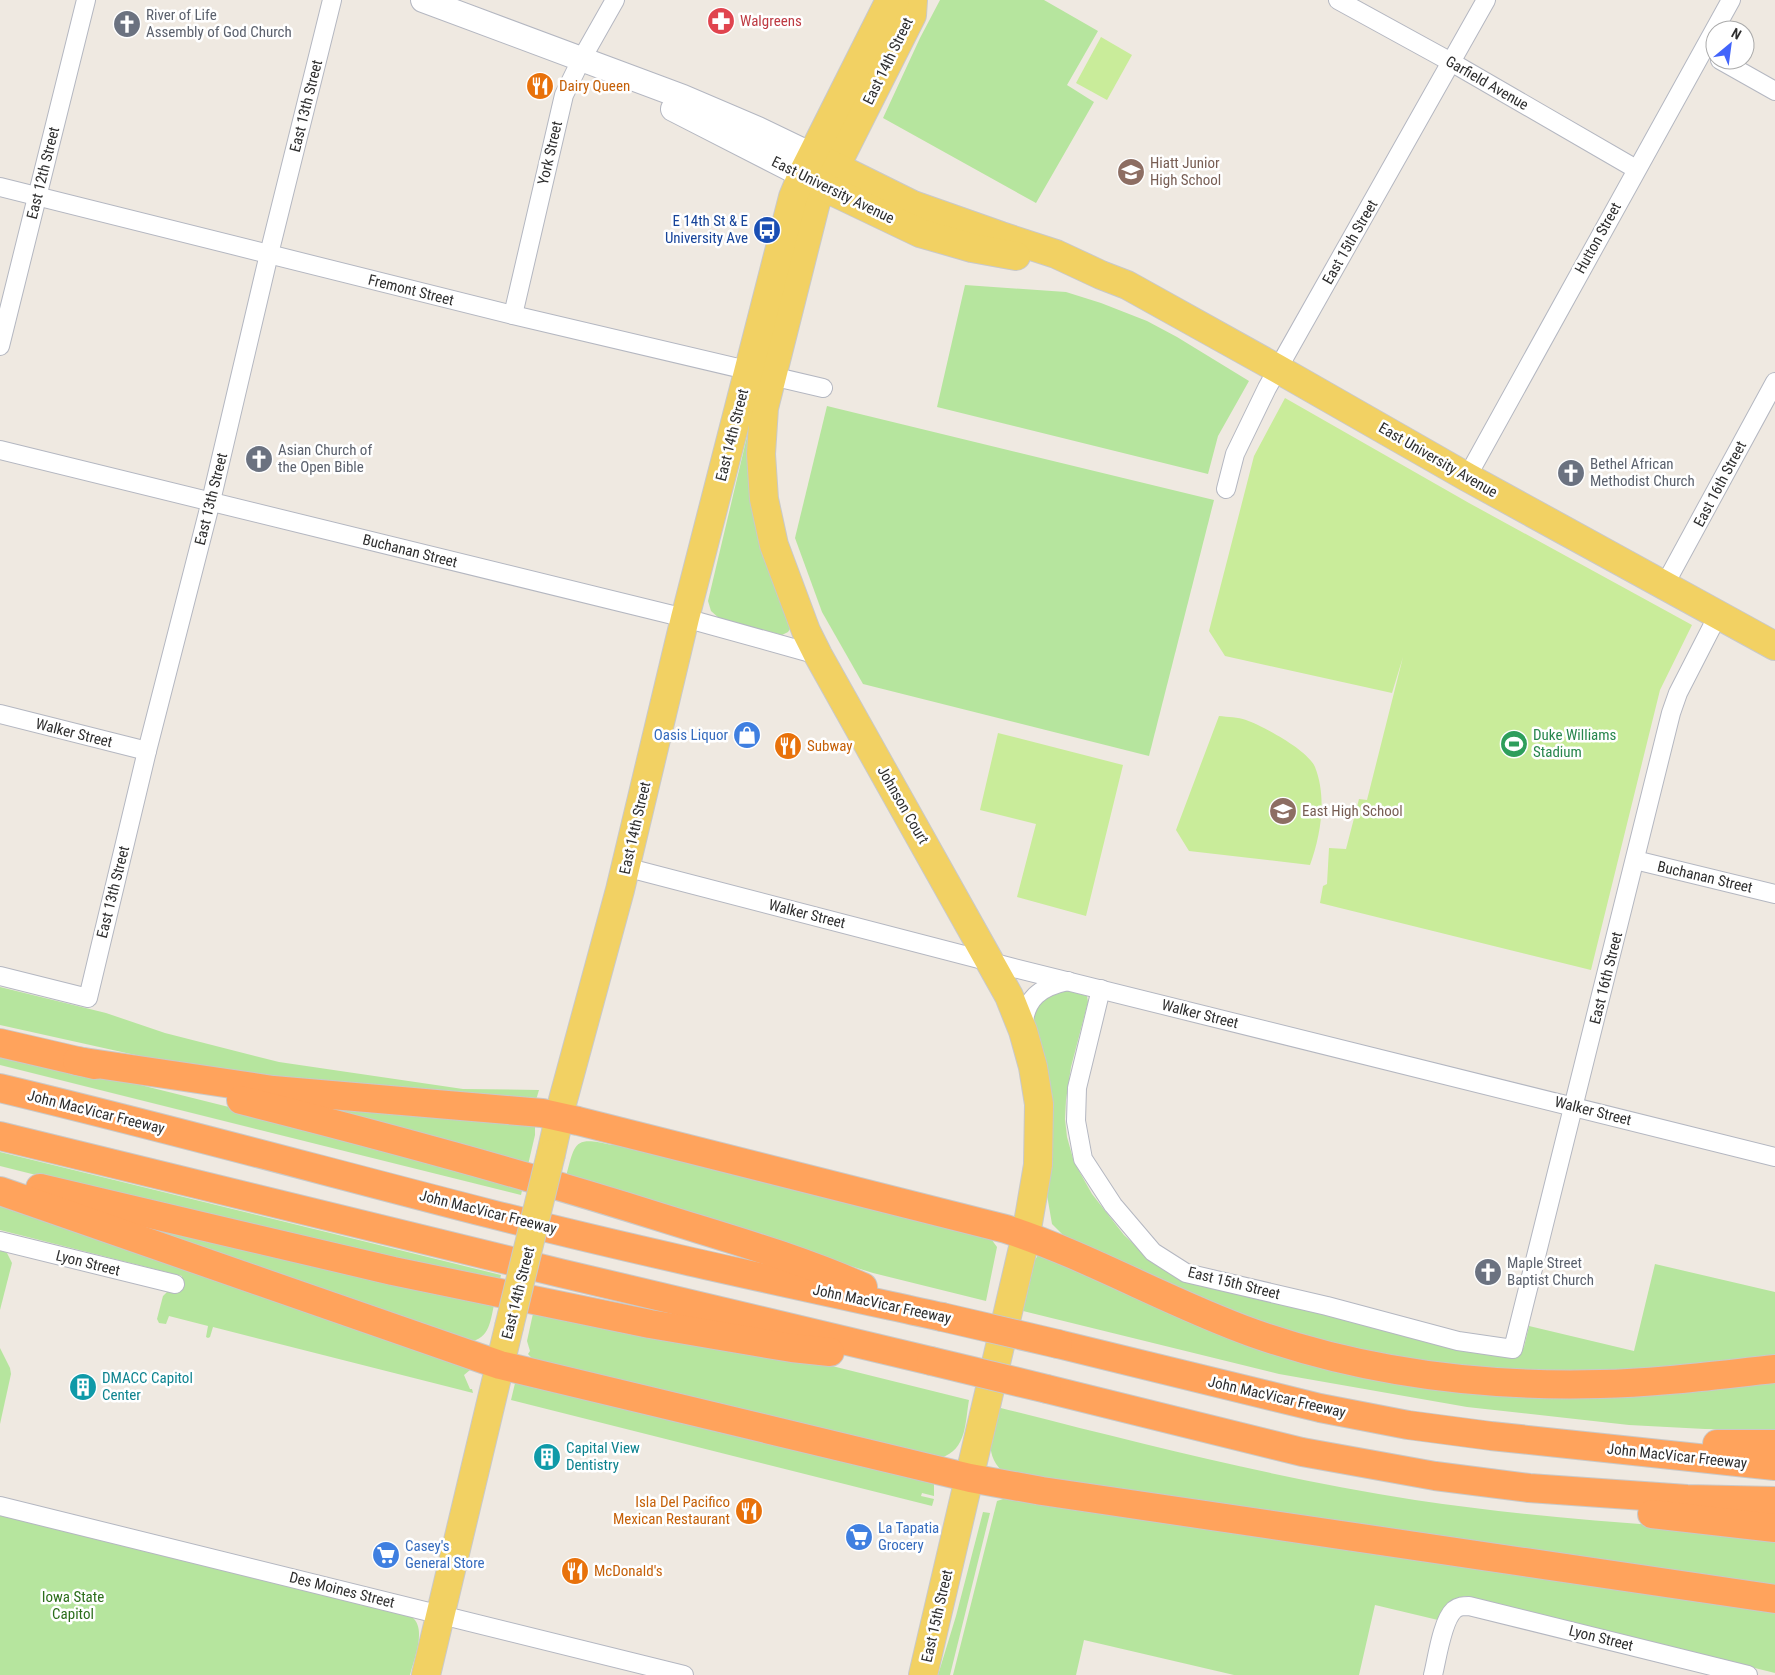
<svg xmlns="http://www.w3.org/2000/svg" width="1775" height="1675" font-family="'Roboto Condensed',sans-serif">
<rect width="100%" height="100%" fill="#efe9e1"/>
<!-- green -->
<g fill="#b6e59e">
<path d="M 940,0 L 1044,0 L 1098,31 L 1067,85 L 1094,102 L 1036,203 L 883,118 L 920,38 Z"/>
<path d="M 965,285 L 1066,292 L 1101,303 L 1147,321 L 1177,337 L 1249,381 L 1218,436 L 1208,474 L 937,407 Z"/>
<path d="M 827,406 L 1214,500 L 1149,756 L 863,684 L 822,612 L 795,538 Z"/>
<path d="M 750,424 L 785,610 L 790,629 L 788,632 L 782,635 L 720,619 L 711,611 L 708,601 Z"/>
<path d="M 0,987 L 106,1013 L 165,1033 L 279,1062 L 463,1089 L 539,1090 L 536,1100 L 499,1100 L 194,1068 L 0,1025 Z"/>
<path d="M 1066,990 L 1087,996 L 1088,1002 L 1071,1067 L 1066,1100 L 1065,1119 L 1067,1137 L 1074,1162 L 1092,1194 L 1124,1235 L 1153,1262 L 1226,1290 L 1504,1357 L 1517,1355 L 1524,1347 L 1529,1326 L 1634,1351 L 1655,1264 L 1775,1292 L 1775,1359 L 1651,1369 L 1554,1372 L 1434,1363 L 1319,1342 L 1214,1306 L 1071,1243 L 1052,1224 L 1047,1195 L 1049,1146 L 1031,1015 L 1040,997 Z"/>
<path d="M 0,1050 L 418,1154 L 524,1182 L 521,1195 L 0,1065 Z"/>
<path d="M 278,1100 L 535,1125 L 535,1135 L 528,1165 Z"/>
<path d="M 614,1139 L 989,1236 L 997,1247 L 986,1301 L 873,1273 L 566,1177 C 575,1142 574,1136 612,1145 Z"/>
<path d="M 0,1152 L 501,1275 L 499,1284 L 244,1227 L 0,1166 Z"/>
<path d="M 0,1204 L 467,1366 L 470,1370 L 464,1375 L 470,1389 L 472,1389 L 473,1393 L 213,1327 L 210,1337 L 208,1338 L 206,1337 L 208,1326 L 169,1316 L 166,1324 L 159,1323 L 157,1319 L 163,1296 L 168,1291 L 178,1293 L 182,1276 L 0,1230 Z"/>
<path d="M 90,1209 L 495,1301 C 490,1320 491,1339 468,1342 Z"/>
<path d="M 0,1249 L 7,1253 L 12,1263 L 0,1310 Z"/>
<path d="M 1038,1255 L 1411,1379 L 1775,1377 L 1775,1430 L 1705,1429 L 1629,1425 L 1467,1407 L 1279,1374 L 1023,1311 L 1035,1260 Z"/>
<path d="M 534,1309 L 824,1364 L 969,1400 C 965,1423 967,1449 941,1458 L 538,1365 L 528,1354 L 530,1351 L 527,1341 Z"/>
<path d="M 0,1348 L 10,1368 L 11,1374 L 0,1424 Z"/>
<path d="M 516,1379 L 934,1479 L 934,1496 L 922,1493 L 921,1496 L 934,1499 L 932,1506 L 511,1400 Z"/>
<path d="M 997,1407 C 1135,1442 1274,1478 1415,1500 C 1535,1518 1655,1525 1775,1534 L 1775,1588 L 1007,1475 C 982,1457 991,1432 997,1407 Z"/>
<path d="M 1009,1497 L 1775,1607 L 1775,1673 L 1465,1596 C 1449,1601 1444,1604 1438,1620 L 1375,1605 L 1359,1675 L 1234,1675 L 1084,1640 L 1076,1675 L 953,1675 L 997,1501 Z"/>
<path d="M 983,1512 L 990,1513 L 950,1675 L 938,1675 L 956,1616 Z"/>
<path d="M 0,1514 L 412,1617 C 427,1629 414,1659 410,1675 L 0,1675 Z"/>
</g>
<!-- pitch -->
<g fill="#c9ec9a">
<path d="M 1101,37 L 1132,55 L 1107,100 L 1076,83 Z"/>
<path d="M 1285,398 L 1469,503 L 1692,625 L 1660,690 L 1591,970 L 1320,903 L 1323,886 L 1327,884 L 1329,848 L 1346,849 L 1359,799 L 1367,800 L 1403,657 L 1392,693 L 1225,656 L 1209,631 L 1254,456 Z"/>
<path d="M 1219,716 C 1228,717 1238,717 1246,720 C 1263,726 1308,750 1315,767 C 1327,797 1321,835 1310,865 L 1189,851 L 1176,830 Z"/>
<path d="M 998,733 L 1123,765 L 1086,916 L 1017,897 L 1036,824 L 980,810 Z"/>
</g>
<g fill="none" stroke-linecap="round" stroke-linejoin="round">
<!-- street casing -->
<g stroke="#b4b7c1" stroke-width="20">
<g id="street">
<path d="M 1338,0 L 1451,62 L 1636,169"/>
<path d="M 1720,60 L 1775,91"/>
<path d="M 0,187 L 513,315 L 823,388"/>
<path d="M 513,315 L 564,95 L 581,60 L 615,0"/>
<path d="M 0,346 L 86,0"/>
<path d="M 0,450 L 685,618 L 818,655"/>
<path d="M 1467,477 L 1731,0"/>
<path d="M 1226,489 L 1235,454 L 1267,388 L 1486,0"/>
<path d="M 1664,586 L 1775,382"/>
<path d="M 0,714 L 147,751"/>
<path d="M 1635,860 L 1775,894"/>
<path d="M 625,867 L 1010,967 L 1775,1157"/>
<path d="M 0,976 L 88,998 L 147,751 L 211,501 L 269,254 L 332,0"/>
<path d="M 1101,989 L 1077,1088 L 1076,1121 L 1083,1159 L 1113,1205 L 1153,1252 L 1186,1273 L 1327,1306 L 1458,1341 L 1513,1349 L 1671,713 L 1678,693 L 1718,615"/>
<path d="M 1023,1028 C 1025,998 1040,987 1068,981"/>
<path d="M 0,1241 L 175,1284"/>
<path d="M 0,1506 L 684,1675"/>
<path d="M 1433,1675 C 1437,1659 1442,1621 1454,1610 C 1459,1606 1463,1606 1469,1606 L 1748,1675"/>
</g>
</g>
<!-- secondary casing -->
<g stroke="#b4b7c1" stroke-width="26">
<g id="secondary">
<path d="M 423,0 L 683,97 L 758,129 L 812,155"/>
<path d="M 673,109 L 802,175"/>
</g>
</g>
<!-- primary casing -->
<g stroke="#c9c9c9" stroke-width="30">
<g id="primary">
<path d="M 913,0 L 912,15 L 835,168 L 816,202 L 764,408 L 761,454 L 764,499 L 774,545 L 806,631 L 818,655 L 1009,996 L 1023,1031 L 1033,1067 L 1039,1104 L 1038,1165 L 1026,1235 L 923,1675"/>
<path d="M 820,159 L 913,205 L 1001,236 L 1056,254 L 1101,275 L 1127,285 L 1278,369 L 1467,477 L 1775,646"/>
<path d="M 809,180 L 920,233 L 972,248 L 1016,256"/>
<path d="M 551,1154 L 563,1100 L 620,890 L 685,618 L 793,197 L 802,175 L 886,8 L 895,0"/>
<path d="M 426,1675 L 509,1327"/>
</g>
</g>
<!-- highway casing -->
<g stroke="#c9c9c9" stroke-width="30">
<g id="highway">
<path d="M 0,1043 L 95,1065"/>
<path d="M 77,1061 L 273,1090 L 542,1113 L 578,1121 L 1006,1229 C 1091,1257 1169,1303 1253,1333 C 1363,1372 1483,1387 1600,1384 C 1658,1383 1717,1375 1775,1369"/>
<path d="M 0,1088 C 164,1127 327,1172 491,1214 C 641,1252 791,1284 942,1317"/>
<path d="M 241,1100 C 383,1136 524,1174 663,1218 C 730,1239 798,1258 863,1287"/>
<path d="M 0,1136 L 560,1273 L 931,1361"/>
<path d="M 40,1188 L 393,1271 L 650,1324 L 792,1348 L 830,1352"/>
<path d="M 0,1191 L 500,1365 L 970,1478 L 1042,1491 L 1775,1599"/>
<path d="M 1058,1344 L 1320,1408 L 1408,1425 L 1491,1436 L 1775,1466"/>
<path d="M 1047,1389 L 1302,1452 L 1435,1476 L 1529,1488 L 1687,1499 L 1775,1501"/>
<path d="M 1717,1444 L 1775,1444"/>
<path d="M 1652,1514 L 1775,1528"/>
</g>
</g>
<!-- street -->
<use href="#street" stroke="#fff" stroke-width="18"/>
<!-- secondary -->
<use href="#secondary" stroke="#fff" stroke-width="24"/>
<!-- primary -->
<use href="#primary" stroke="#f2d163" stroke-width="28"/>
<!-- highway -->
<use href="#highway" stroke="#ffa35c" stroke-width="28"/>
<!-- primary-bridge casing -->
<g stroke="#c9c9c9" stroke-width="30" stroke-linecap="butt">
<path id="primary-bridge" d="M 509,1327 L 551,1154"/>
</g>
<!-- highway-bridge casing -->
<g stroke="#c9c9c9" stroke-width="30" stroke-linecap="butt">
<g id="highway-bridge">
<path d="M 942,1317 L 1058,1344"/>
<path d="M 931,1361 L 1047,1389"/>
</g>
</g>
<!-- primary-bridge -->
<use href="#primary-bridge" stroke="#f2d163" stroke-width="28"/>
<!-- highway-bridge -->
<use href="#highway-bridge" stroke="#ffa35c" stroke-width="28"/>
</g>
<!-- icons -->
<defs>
<g id="pharmacy-disc" transform="scale(1.4375)"><circle r="9.5" fill="#e0444e" stroke="#fff"/><path d="M-2-6h4v4h4v4h-4v4h-4v-4h-4v-4h4Z" fill="#fff"/></g>
<g id="church-disc" transform="scale(1.4375)"><circle r="9.5" fill="#6b7280" stroke="#fff"/><path d="M-1.2-6h2.4v3.5h3.3v2.4h-3.3V6h-2.4V-.1h-3.3v-2.4h3.3Z" fill="#fff"/></g>
<g id="restaurant-disc" transform="scale(1.4375)"><circle r="9.5" fill="#e8710a" stroke="#fff"/><path d="M-5-6h1v4h1v-4h1v4h1v-4h1v5L-1.5 .5V6h-2V.5L-5-1ZM5-6V6H3V1.5H1.5Q1.5-4 5-6Z" fill="#fff"/></g>
<g id="school-disc" transform="scale(1.4375)"><circle r="9.5" fill="#8d6e63" stroke="#fff"/><path d="M0-5L7-2L0 1L-7-2ZM-4 1L0 2.5L4 1V4Q0 6-4 4Z" fill="#fff"/></g>
<g id="bus-disc" transform="scale(1.4375)"><circle r="9.5" fill="#1a4fb4" stroke="#fff"/><path d="M-5-6H5V4H4V6H2V4H-2V6H-4V4H-5ZM-3.5-4V0h7V-4ZM-3.5 1.2v1.5H-2V1.2ZM2 1.2v1.5H3.5V1.2Z" fill="#fff"/></g>
<g id="shop-disc" transform="scale(1.4375)"><circle r="9.5" fill="#3f7fe0" stroke="#fff"/><path d="M-5-2.5h2.3a2.7 3.5 0 0 1 5.4 0H5L5.5 6h-11ZM-1.5-2.5h3a1.5 2.3 0 0 0-3 0Z" fill="#fff"/></g>
<g id="stadium-disc" transform="scale(1.4375)"><circle r="9.5" fill="#2e9e5b" stroke="#fff"/><path d="M0-5a6.5 5 0 1 0 0 10a6.5 5 0 1 0 0-10ZM-3.5-1.8h7v3.6h-7Z" fill="#fff"/></g>
<g id="building-disc" transform="scale(1.4375)"><circle r="9.5" fill="#0f9aa8" stroke="#fff"/><path d="M-4-6H4V6H1V3H-1V6H-4ZM-2.5-4.3h1.7v1.8h-1.7ZM.8-4.3h1.7v1.8H.8ZM-2.5-1h1.7V.8h-1.7ZM.8-1h1.7V.8H.8Z" fill="#fff"/></g>
<g id="supermarket-disc" transform="scale(1.4375)"><circle r="9.5" fill="#3f7fe0" stroke="#fff"/><path d="M-6-5.5h2.5l.6 2H6L4.5 2H-2.5L-4.4-4H-6ZM-1.5 3.2a1.3 1.3 0 1 0 .1 0ZM3 3.2a1.3 1.3 0 1 0 .1 0Z" fill="#fff"/></g>
</defs>
<g fill-rule="evenodd">
<use href="#pharmacy-disc" x="721" y="21"/>
<use href="#church-disc" x="127" y="24"/>
<use href="#restaurant-disc" x="540" y="86"/>
<use href="#school-disc" x="1131" y="172"/>
<use href="#bus-disc" x="767" y="230"/>
<use href="#church-disc" x="259" y="459"/>
<use href="#church-disc" x="1571" y="473"/>
<use href="#shop-disc" x="747" y="735"/>
<use href="#stadium-disc" x="1514" y="744"/>
<use href="#restaurant-disc" x="788" y="746"/>
<use href="#school-disc" x="1283" y="811"/>
<use href="#church-disc" x="1488" y="1272"/>
<use href="#building-disc" x="83" y="1387"/>
<use href="#building-disc" x="547" y="1457"/>
<use href="#restaurant-disc" x="749" y="1511"/>
<use href="#supermarket-disc" x="859" y="1537"/>
<use href="#supermarket-disc" x="386" y="1555"/>
<use href="#restaurant-disc" x="575" y="1571"/>
</g>
<g text-anchor="middle" stroke-width="5" stroke-linejoin="round" paint-order="stroke">
<!-- worship labels -->
<g font-size="15" fill="#5b616d" stroke="#fff" text-anchor="start">
<text x="146" y="20">River of Life<tspan x="146" dy="17">Assembly of God Church</tspan></text>
<text x="278" y="455">Asian Church of<tspan x="278" dy="17">the Open Bible</tspan></text>
<text x="1590" y="469">Bethel African<tspan x="1590" dy="17">Methodist Church</tspan></text>
<text x="1507" y="1268">Maple Street<tspan x="1507" dy="17">Baptist Church</tspan></text>
</g>
<!-- health labels -->
<g font-size="15" fill="#be3a42" stroke="#fff" text-anchor="start">
<text x="740" y="26">Walgreens</text>
</g>
<!-- street labels -->
<g font-size="15" fill="#2e2e2e" stroke="#fff">
<text transform="translate(888 61) rotate(-64)" y="5">East 14th Street</text>
<text transform="translate(1487 83) rotate(30)" y="5">Garfield Avenue</text>
<text transform="translate(306 106) rotate(-76)" y="5">East 13th Street</text>
<text transform="translate(550 153) rotate(-77)" y="5">York Street</text>
<text transform="translate(43 173) rotate(-76)" y="5">East 12th Street</text>
<text transform="translate(833 190) rotate(26)" y="5">East University Avenue</text>
<text transform="translate(1598 238) rotate(-61)" y="5">Hutton Street</text>
<text transform="translate(1350 242) rotate(-60)" y="5">East 15th Street</text>
<text transform="translate(411 290) rotate(14)" y="5">Fremont Street</text>
<text transform="translate(732 435) rotate(-76)" y="5">East 14th Street</text>
<text transform="translate(1438 460) rotate(30)" y="5">East University Avenue</text>
<text transform="translate(1720 484) rotate(-62)" y="5">East 16th Street</text>
<text transform="translate(211 499) rotate(-76)" y="5">East 13th Street</text>
<text transform="translate(410 551) rotate(14)" y="5">Buchanan Street</text>
<text transform="translate(74 733) rotate(14)" y="5">Walker Street</text>
<text transform="translate(903 805) rotate(60)" y="5">Johnson Court</text>
<text transform="translate(635 828) rotate(-77)" y="5">East 14th Street</text>
<text transform="translate(1705 877) rotate(13)" y="5">Buchanan Street</text>
<text transform="translate(113 892) rotate(-76)" y="5">East 13th Street</text>
<text transform="translate(807 914) rotate(14)" y="5">Walker Street</text>
<text transform="translate(1606 978) rotate(-76)" y="5">East 16th Street</text>
<text transform="translate(1200 1014) rotate(14)" y="5">Walker Street</text>
<text transform="translate(1593 1111) rotate(14)" y="5">Walker Street</text>
<text transform="translate(96 1112) rotate(14)" y="5">John MacVicar Freeway</text>
<text transform="translate(488 1212) rotate(14)" y="5">John MacVicar Freeway</text>
<text transform="translate(88 1263) rotate(14)" y="5">Lyon Street</text>
<text transform="translate(1234 1283) rotate(14)" y="5">East 15th Street</text>
<text transform="translate(518 1293) rotate(-76)" y="5">East 14th Street</text>
<text transform="translate(882 1304) rotate(12)" y="5">John MacVicar Freeway</text>
<text transform="translate(1277 1397) rotate(13)" y="5">John MacVicar Freeway</text>
<text transform="translate(1677 1456) rotate(6)" y="5">John MacVicar Freeway</text>
<text transform="translate(342 1590) rotate(14)" y="5">Des Moines Street</text>
<text transform="translate(937 1616) rotate(-77)" y="5">East 15th Street</text>
<text transform="translate(1601 1638) rotate(14)" y="5">Lyon Street</text>
</g>
<!-- food labels -->
<g font-size="15" fill="#c56008" stroke="#fff" text-anchor="start">
<text x="559" y="91">Dairy Queen</text>
<text x="807" y="751">Subway</text>
<text x="730" y="1507" text-anchor="end">Isla Del Pacifico<tspan x="730" dy="17">Mexican Restaurant</tspan></text>
<text x="594" y="1576">McDonald's</text>
</g>
<!-- education labels -->
<g font-size="15" fill="#785e54" stroke="#fff" text-anchor="start">
<text x="1150" y="168">Hiatt Junior<tspan x="1150" dy="17">High School</tspan></text>
<text x="1302" y="816">East High School</text>
</g>
<!-- transit labels -->
<g font-size="15" fill="#164399" stroke="#fff" text-anchor="end">
<text x="748" y="226">E 14th St &amp; E<tspan x="748" dy="17">University Ave</tspan></text>
</g>
<!-- shop labels -->
<g font-size="15" fill="#366cbe" stroke="#fff" text-anchor="start">
<text x="728" y="740" text-anchor="end">Oasis Liquor</text>
<text x="878" y="1533">La Tapatia<tspan x="878" dy="17">Grocery</tspan></text>
<text x="405" y="1551">Casey's<tspan x="405" dy="17">General Store</tspan></text>
</g>
<!-- leisure labels -->
<g font-size="15" fill="#27864d" stroke="#fff" text-anchor="start">
<text x="1533" y="740">Duke Williams<tspan x="1533" dy="17">Stadium</tspan></text>
</g>
<!-- culture labels -->
<g font-size="15" fill="#0d838f" stroke="#fff" text-anchor="start">
<text x="102" y="1383">DMACC Capitol<tspan x="102" dy="17">Center</tspan></text>
<text x="566" y="1453">Capital View<tspan x="566" dy="17">Dentistry</tspan></text>
</g>
<!-- park labels -->
<g font-size="15" fill="#2c6e1b" stroke="#fff">
<text x="73" y="1602">Iowa State<tspan x="73" dy="17">Capitol</tspan></text>
</g>
</g>
<!-- north arrow -->
<g transform="translate(1730 45) rotate(29)"><circle r="24" fill="#ffffff" stroke="#ababab"/>
<path d="M0-4L9 19L0 12L-9 19Z" fill="#4264fb"/>
<text y="-8" font-size="14" font-weight="bold" text-anchor="middle" fill="#2e2e2e">N</text>
</g>
</svg>
